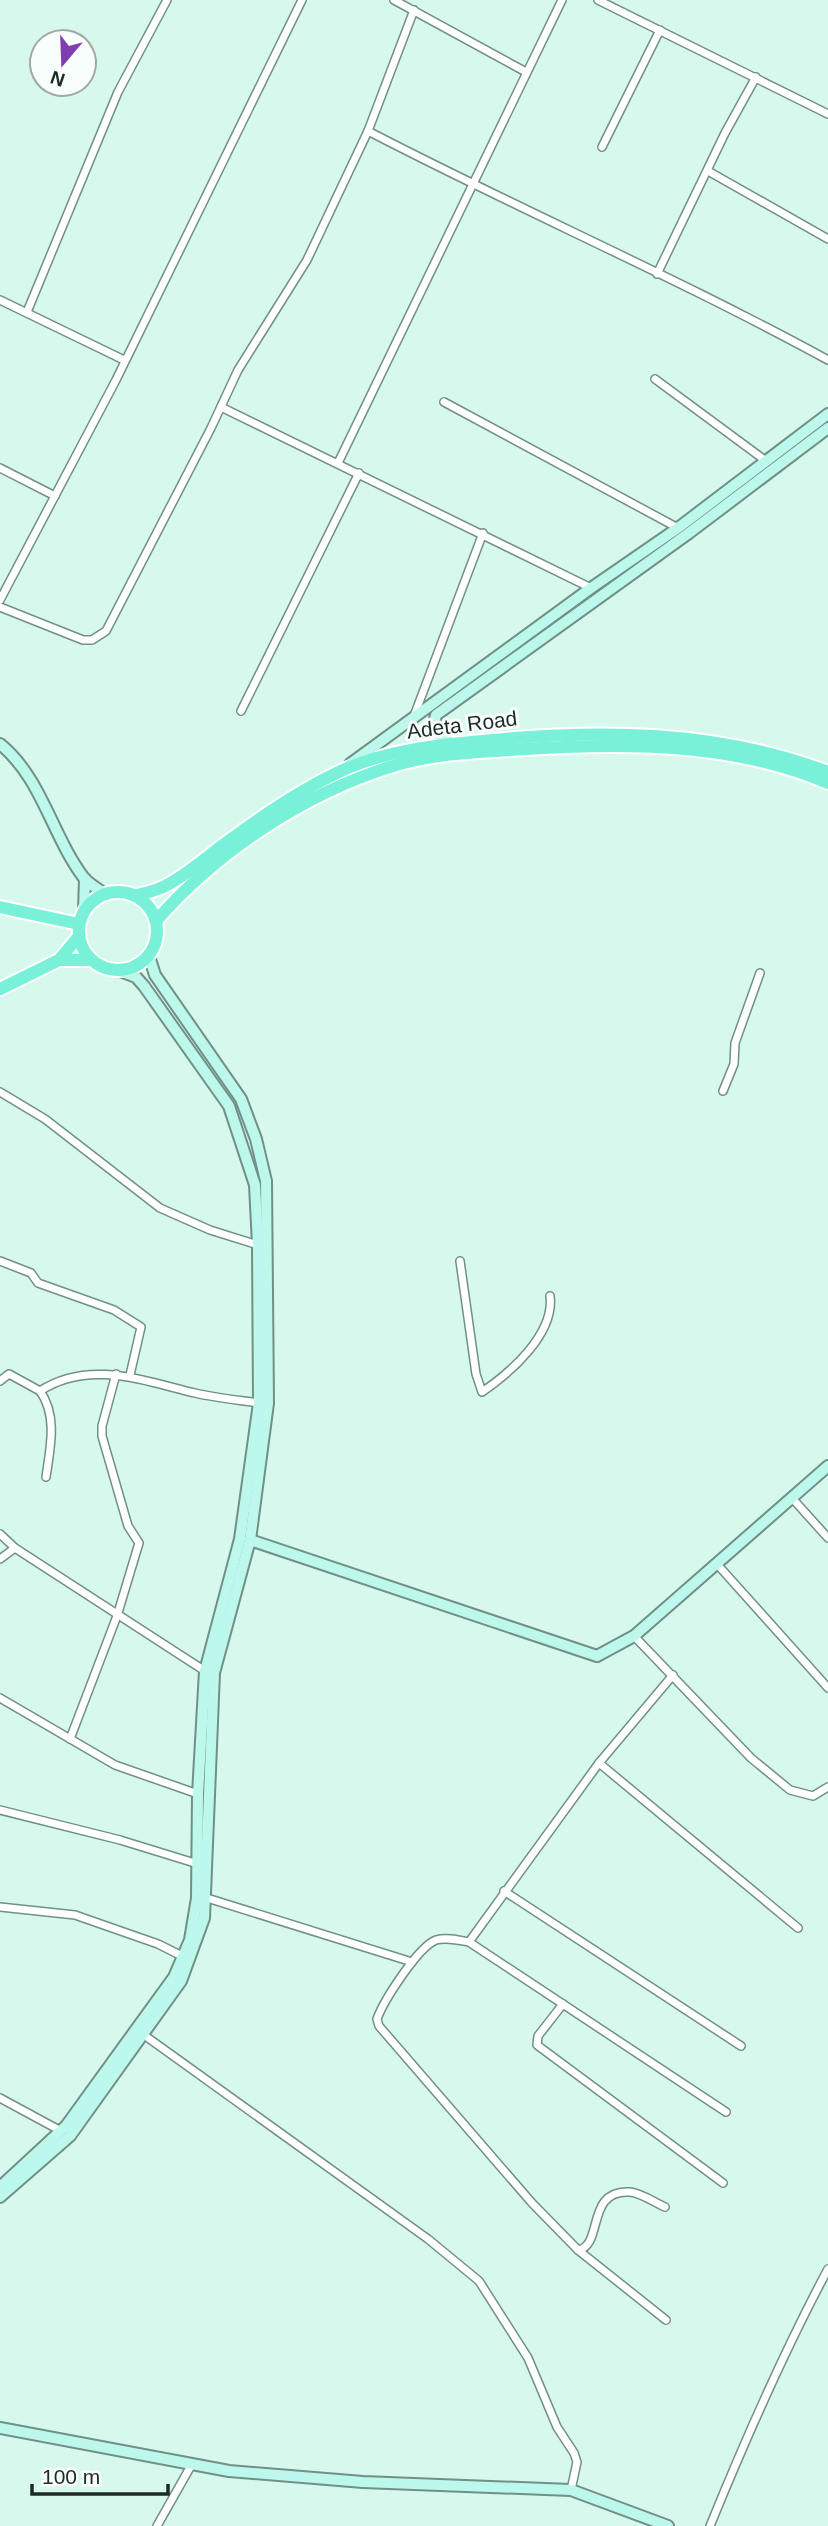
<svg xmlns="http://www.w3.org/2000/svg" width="828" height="2526" font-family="Helvetica,sans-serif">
<rect width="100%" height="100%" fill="#d7f8ed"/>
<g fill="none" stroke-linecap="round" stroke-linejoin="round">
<!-- street casing -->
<g stroke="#719086" stroke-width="10">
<g id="street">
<path d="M 394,0 L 526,72"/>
<path d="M 598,0 L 828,114"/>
<path d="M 368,131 C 520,210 678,278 828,360"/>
<path d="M 602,147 L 660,30"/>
<path d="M 708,171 L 828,239"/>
<path d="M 657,274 L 725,133 L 756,77"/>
<path d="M 0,300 L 124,360"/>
<path d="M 27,312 L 118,92 L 167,0"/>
<path d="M 655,379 L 766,461"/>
<path d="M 444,402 L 678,528"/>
<path d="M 221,407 L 591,588"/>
<path d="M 338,463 L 562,0"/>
<path d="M 0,468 L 55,496"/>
<path d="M 0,600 L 116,380 L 302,0"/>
<path d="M 0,607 L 83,640 L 92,640 L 106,631 L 211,428 L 238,370 L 307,260 L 368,131 L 414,10"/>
<path d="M 241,711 L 359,473"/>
<path d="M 414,716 L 483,533"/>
<path d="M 723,1091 L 734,1064 L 735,1043 L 760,973"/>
<path d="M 0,1092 L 45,1119 L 160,1208 L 210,1230 L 258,1245"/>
<path d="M 0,1261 L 31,1273 L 38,1283 L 114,1310 L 141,1327 L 130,1375"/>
<path d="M 460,1261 L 476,1374 L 482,1392 C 510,1373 555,1334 550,1296"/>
<path d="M 0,1381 L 9,1374 L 40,1391 C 89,1359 144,1381 195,1393 C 216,1398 238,1400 259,1403"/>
<path d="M 40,1391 C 58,1416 50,1449 46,1477"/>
<path d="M 792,1498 L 828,1538"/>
<path d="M 0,1534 L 15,1548 L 205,1671"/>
<path d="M 0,1559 L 15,1548"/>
<path d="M 716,1563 L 828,1688"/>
<path d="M 634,1636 L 751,1758 L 790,1790 L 813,1796 L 828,1787"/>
<path d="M 0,1698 L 115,1765 L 198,1794"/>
<path d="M 70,1739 L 117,1616 L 139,1543 L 128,1526 L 102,1436 L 102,1426 L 116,1374"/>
<path d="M 599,1763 L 798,1928"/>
<path d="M 0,1810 L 120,1840 L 198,1864"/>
<path d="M 504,1891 L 741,2046"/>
<path d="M 207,1898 L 412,1962"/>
<path d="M 0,1907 L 75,1915 L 158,1944 L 184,1957"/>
<path d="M 469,1942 L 599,1763 L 673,1675"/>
<path d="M 563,2004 L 538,2036 L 537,2045 L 723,2183"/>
<path d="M 144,2035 L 428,2239 L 479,2281 L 528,2358 L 557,2427 L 574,2453 L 577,2462 L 571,2490"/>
<path d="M 0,2098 L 61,2131"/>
<path d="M 578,2250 C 604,2246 585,2189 630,2192 C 641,2193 654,2202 665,2207"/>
<path d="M 666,2320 L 578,2250 L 532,2203 L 379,2026 L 377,2019 C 384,2000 418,1947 436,1940 C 446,1937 459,1940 469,1942 L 726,2112"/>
<path d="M 157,2526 L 192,2464"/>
<path d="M 710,2526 C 746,2438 783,2353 828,2269"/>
</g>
</g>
<!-- secondary casing -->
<g stroke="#719086" stroke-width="14">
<g id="secondary">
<path d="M 0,744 C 42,778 52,836 84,878 C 89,884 98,889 105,894"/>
<path d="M 453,744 L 438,734 L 433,727 L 436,715 L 689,533 L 828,428"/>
<path d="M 350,764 L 591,588 L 678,528 L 828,414"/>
<path d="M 84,911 L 85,879"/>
<path d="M 250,1540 L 597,1656 L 634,1636 L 828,1466"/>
<path d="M 0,2187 L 66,2126 L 174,1977 L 190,1940 L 197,1898 L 198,1794 L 205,1671 L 240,1539 L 259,1403 L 258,1245 L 255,1185 L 229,1106 L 144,986 L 136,977 L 120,971"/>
<path d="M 0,2197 L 70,2136 L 181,1981 L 204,1918 L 214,1673 L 250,1540 L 268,1403 L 266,1181 L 256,1139 L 241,1099 L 155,975 L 149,956"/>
<path d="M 0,2428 L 229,2471 L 363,2482 L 571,2490 L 668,2526"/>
</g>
</g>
<!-- primary casing -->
<g stroke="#fff" stroke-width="16">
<g id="primary">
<circle cx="118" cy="931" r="39"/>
<path d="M 135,896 C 144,893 156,891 165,886 C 189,874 212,852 234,837 C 268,812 304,788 343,770 C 386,751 435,745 482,741 C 599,729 717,730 828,772"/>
<path d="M 0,907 L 79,924"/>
<path d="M 156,921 C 217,851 305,793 393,766 C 430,754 471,753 509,750 C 615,743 727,740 828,783"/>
<path d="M 59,960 L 92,960"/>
<path d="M 0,989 L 59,960 L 79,936"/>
</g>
</g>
<!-- street -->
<use href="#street" stroke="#fff" stroke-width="7"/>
<!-- secondary -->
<use href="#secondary" stroke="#bcf8ec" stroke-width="10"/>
<!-- primary -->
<use href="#primary" stroke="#79f1d8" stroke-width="12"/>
</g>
<g text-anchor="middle" stroke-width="6" stroke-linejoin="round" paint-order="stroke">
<!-- street labels -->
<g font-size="21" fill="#1e2a26" stroke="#f7fefc">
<text transform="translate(462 725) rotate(-7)" y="7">Adeta Road</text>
</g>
</g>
<!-- north arrow -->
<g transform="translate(63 63) rotate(199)"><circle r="33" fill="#f7fefc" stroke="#a0a9a6" stroke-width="2"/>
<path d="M0-5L12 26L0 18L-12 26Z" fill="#803db1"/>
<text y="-10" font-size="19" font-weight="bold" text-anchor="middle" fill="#1e2a26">N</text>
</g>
<!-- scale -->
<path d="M32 2484v10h136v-10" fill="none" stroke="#1e2a26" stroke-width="3.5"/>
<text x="42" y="2484" font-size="21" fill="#1e2a26" stroke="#f7fefc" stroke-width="5" paint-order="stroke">100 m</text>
</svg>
